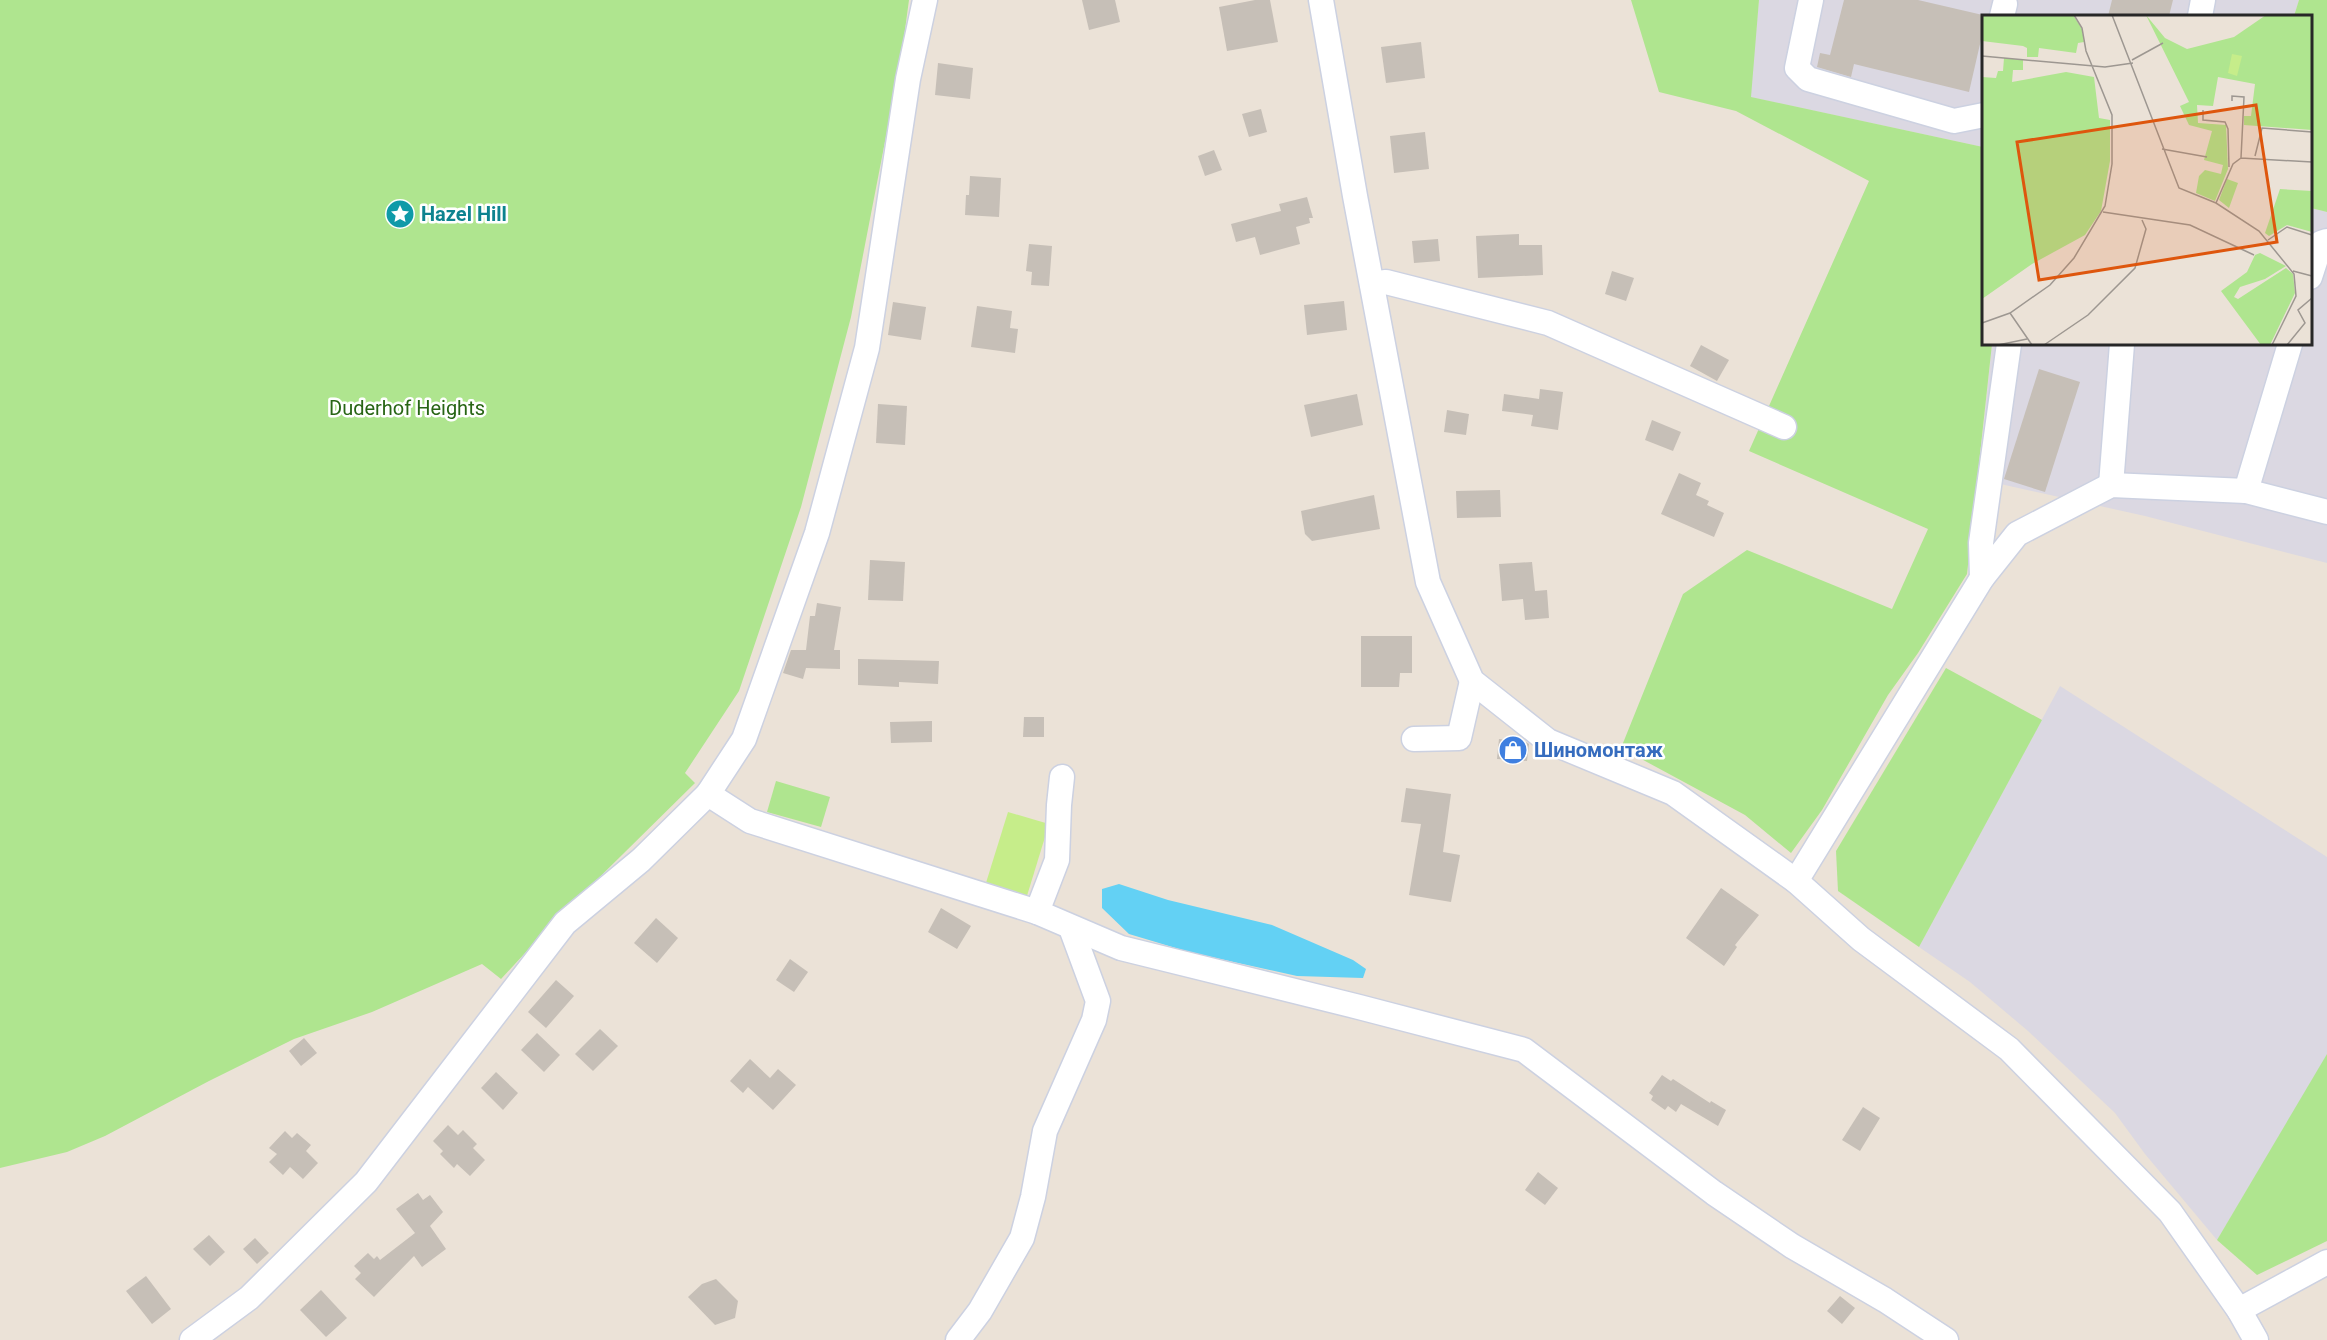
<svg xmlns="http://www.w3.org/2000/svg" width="2327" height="1340" font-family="Roboto,sans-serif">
<rect width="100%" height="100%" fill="#ebe2d7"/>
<!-- industrial -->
<g fill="#dbd8e2">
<path d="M 1759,0 L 2299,0 L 2294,16 L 1984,16 L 1983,147 L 1750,97 Z"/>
<path d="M 2311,208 L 2327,212 L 2327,563 L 2145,516 L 1978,479 L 1992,344 L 2310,344 Z"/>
<path d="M 2060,686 L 2327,857 L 2327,1057 L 2217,1240 L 2145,1154 L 2115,1113 L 2028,1031 L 1970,982 L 1919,947 Z"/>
</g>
<!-- green -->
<g fill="#afe58f">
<path d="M 0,0 L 909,0 L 901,59 L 851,317 L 801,507 L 739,691 L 685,773 L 695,783 L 551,925 L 501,979 L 482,964 L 372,1012 L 294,1039 L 209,1081 L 105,1136 L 67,1152 L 0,1168 Z"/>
<path d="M 1631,0 L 1759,0 L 1751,97 L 1983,147 L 1984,344 L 1992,344 L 1967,574 L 1918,653 L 1888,695 L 1822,810 L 1791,853 L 1745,815 L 1621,748 L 1683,594 L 1747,550 L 1892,609 L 1928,529 L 1749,451 L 1869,181 L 1736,111 L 1659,92 Z"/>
<path d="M 2299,0 L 2327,0 L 2327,212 L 2311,208 L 2310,16 L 2294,16 Z"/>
<path d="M 1946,668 L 2042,720 L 1919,947 L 1838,891 L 1836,851 Z"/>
<path d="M 776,781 L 830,797 L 821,827 L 767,812 Z"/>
<path d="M 2327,1054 L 2327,1241 L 2257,1275 L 2217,1240 Z"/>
</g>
<!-- pitch -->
<path fill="#c6ed8a" d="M 1008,812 L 1049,824 L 1026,899 L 985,886 Z"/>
<!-- water -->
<path fill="#63d1f4" d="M 1119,884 L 1168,900 L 1272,925 L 1353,960 L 1366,969 L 1363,978 L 1297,976 L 1189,952 L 1129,934 L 1102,908 L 1102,889 Z"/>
<!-- building -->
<g fill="#c6bfb7">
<path d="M 1082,0 L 1115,0 L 1120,22 L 1089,30 Z"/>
<path d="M 1255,0 L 1270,0 L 1278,42 L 1227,51 L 1219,7 Z"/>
<path d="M 1844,0 L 1918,0 L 1987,16 L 1983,16 L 1983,31 L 1969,92 L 1854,64 L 1851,77 L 1817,67 L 1820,53 L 1830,55 Z"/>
<path d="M 2112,0 L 2173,0 L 2169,16 L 2108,16 Z"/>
<path d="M 1421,42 L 1425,78 L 1386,83 L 1381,47 Z"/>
<path d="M 938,63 L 973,68 L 970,99 L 935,95 Z"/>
<path d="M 1261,109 L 1267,132 L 1249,137 L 1242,114 Z"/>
<path d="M 1425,132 L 1429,169 L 1394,173 L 1390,136 Z"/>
<path d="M 1214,150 L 1222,170 L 1205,176 L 1198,156 Z"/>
<path d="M 970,176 L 1001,178 L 999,217 L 965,215 L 966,195 L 969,195 Z"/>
<path d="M 1307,197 L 1313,218 L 1309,218 L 1310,223 L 1296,227 L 1300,244 L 1260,255 L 1255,237 L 1236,242 L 1231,224 L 1281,211 L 1279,204 Z"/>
<path d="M 1519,234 L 1519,245 L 1542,245 L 1543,275 L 1478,278 L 1476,236 Z"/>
<path d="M 1438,239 L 1440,261 L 1414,263 L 1412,241 Z"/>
<path d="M 1029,244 L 1052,246 L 1049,286 L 1031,285 L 1032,272 L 1026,271 Z"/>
<path d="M 1612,271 L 1634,278 L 1626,301 L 1605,294 Z"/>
<path d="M 1344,301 L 1347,330 L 1307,335 L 1304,305 Z"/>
<path d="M 893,302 L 926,307 L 921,340 L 888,335 Z"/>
<path d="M 977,306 L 1012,311 L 1010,328 L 1018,329 L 1015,353 L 971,347 Z"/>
<path d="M 1701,345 L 1729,360 L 1717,381 L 1690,366 Z"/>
<path d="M 2039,369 L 2080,382 L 2045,492 L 2004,479 Z"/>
<path d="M 1540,389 L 1563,392 L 1558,430 L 1531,426 L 1533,415 L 1502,411 L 1504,394 L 1539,399 Z"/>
<path d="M 1357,394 L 1363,425 L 1311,437 L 1304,405 Z"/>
<path d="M 878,404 L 907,406 L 905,445 L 876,443 Z"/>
<path d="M 1447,410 L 1469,414 L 1466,435 L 1444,432 Z"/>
<path d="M 1652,420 L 1681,432 L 1673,451 L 1645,440 Z"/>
<path d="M 1679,473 L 1701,483 L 1696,495 L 1709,501 L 1707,505 L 1724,513 L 1714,537 L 1661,514 Z"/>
<path d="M 1500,490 L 1501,517 L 1457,518 L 1456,491 Z"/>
<path d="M 1374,495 L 1380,529 L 1312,541 L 1305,534 L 1301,511 Z"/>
<path d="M 870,560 L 905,562 L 903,601 L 868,600 Z"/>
<path d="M 1532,562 L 1535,591 L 1547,590 L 1549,618 L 1525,620 L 1523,599 L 1502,601 L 1499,564 Z"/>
<path d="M 817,603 L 841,607 L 834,650 L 840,650 L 840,669 L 806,668 L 803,679 L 783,673 L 791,650 L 806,650 L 810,616 L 815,616 Z"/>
<path d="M 1361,636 L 1412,636 L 1412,673 L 1400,673 L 1399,687 L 1361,687 Z"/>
<path d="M 858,659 L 939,661 L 938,684 L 899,682 L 899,687 L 858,685 Z"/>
<path d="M 1024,717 L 1044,717 L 1044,737 L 1023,737 Z"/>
<path d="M 932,721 L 932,742 L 891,743 L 890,722 Z"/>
<path d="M 1499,739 L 1526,742 L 1529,744 L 1527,761 L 1497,759 Z"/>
<path d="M 1406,788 L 1451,794 L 1443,852 L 1460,855 L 1451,902 L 1409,895 L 1421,824 L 1401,822 Z"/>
<path d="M 1721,888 L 1759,915 L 1735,945 L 1737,947 L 1724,966 L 1686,938 Z"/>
<path d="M 941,908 L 971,926 L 957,949 L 928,932 Z"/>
<path d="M 656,918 L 678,938 L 657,963 L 634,943 Z"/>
<path d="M 790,959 L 808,972 L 794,992 L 776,980 Z"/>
<path d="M 556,980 L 574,996 L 546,1028 L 528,1012 Z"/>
<path d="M 600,1029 L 618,1046 L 593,1071 L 575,1054 Z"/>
<path d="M 537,1033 L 560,1055 L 544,1072 L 521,1050 Z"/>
<path d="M 304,1038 L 317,1053 L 301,1066 L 289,1051 Z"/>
<path d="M 750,1059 L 770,1078 L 778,1069 L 796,1085 L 773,1110 L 748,1087 L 743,1093 L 730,1081 Z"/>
<path d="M 496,1072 L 518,1093 L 503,1110 L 481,1088 Z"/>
<path d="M 1662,1075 L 1671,1081 L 1673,1079 L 1710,1103 L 1711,1101 L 1726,1110 L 1718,1126 L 1681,1104 L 1676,1112 L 1668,1106 L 1665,1110 L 1651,1100 L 1653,1096 L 1649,1093 Z"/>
<path d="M 1863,1107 L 1880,1118 L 1860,1151 L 1842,1140 Z"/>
<path d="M 448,1125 L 458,1135 L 463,1130 L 477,1144 L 473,1148 L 485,1160 L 470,1176 L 457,1164 L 454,1168 L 440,1154 L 443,1151 L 433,1141 Z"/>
<path d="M 285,1131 L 292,1138 L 297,1133 L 311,1145 L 306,1151 L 318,1163 L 303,1179 L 290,1167 L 283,1175 L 269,1162 L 277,1154 L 269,1148 Z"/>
<path d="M 1538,1172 L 1558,1188 L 1545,1205 L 1525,1190 Z"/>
<path d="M 418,1193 L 423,1200 L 430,1195 L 443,1212 L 430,1226 L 446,1249 L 422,1267 L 414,1256 L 374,1297 L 355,1279 L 361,1273 L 354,1266 L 368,1253 L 374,1259 L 377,1256 L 380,1260 L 415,1233 L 396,1209 Z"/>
<path d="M 209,1235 L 225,1252 L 210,1266 L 193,1249 Z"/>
<path d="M 255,1238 L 269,1253 L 257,1264 L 243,1249 Z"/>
<path d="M 146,1276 L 171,1309 L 152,1324 L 126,1291 Z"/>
<path d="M 716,1279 L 738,1301 L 735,1318 L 715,1325 L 688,1297 L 702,1284 Z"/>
<path d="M 321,1290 L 347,1318 L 326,1337 L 300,1310 Z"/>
<path d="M 1840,1296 L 1855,1308 L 1842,1324 L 1827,1311 Z"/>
</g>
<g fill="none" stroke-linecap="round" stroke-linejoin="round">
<!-- minor casing -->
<g stroke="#ccd1e1" stroke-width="27">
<g id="minor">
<path d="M 1321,0 L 1355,196 L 1428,582 L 1472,681 L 1548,741 L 1673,793 L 1796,881 L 1861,939 L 2009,1049 L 2170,1212 L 2239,1310 L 2256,1340"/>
<path d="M 1811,0 L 1797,68 L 1808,79 L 1954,121 L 1984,115"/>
<path d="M 2002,16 L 2005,4"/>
<path d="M 2200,16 L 2203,0"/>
<path d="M 2310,277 L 2321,243 L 2327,241"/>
<path d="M 1372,284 L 1386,282 L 1548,323 L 1784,427"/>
<path d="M 2111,485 L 2122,344"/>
<path d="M 2246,491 L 2290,344"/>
<path d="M 1982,578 L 1981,543 L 2009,344"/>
<path d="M 1414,739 L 1459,738 L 1472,681"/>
<path d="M 708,794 L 750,821 L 1037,912 L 1121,948 L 1359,1007 L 1524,1050 L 1714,1193 L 1792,1246 L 1885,1300 L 1946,1340"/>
<path d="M 1796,881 L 1982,578 L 2017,534 L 2111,485 L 2246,491 L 2327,512"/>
<path d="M 1037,912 L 1057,860 L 1059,805 L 1062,777"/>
<path d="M 2239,1310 L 2327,1262"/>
<path d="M 192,1340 L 249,1298 L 366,1182 L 565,923 L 641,860 L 708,794 L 744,739 L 817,533 L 867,348 L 908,79 L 925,0"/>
<path d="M 958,1340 L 980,1311 L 1022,1238 L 1033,1197 L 1045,1131 L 1094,1020 L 1098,1001 L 1071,928"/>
</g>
</g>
<!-- minor -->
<use href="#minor" stroke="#fff" stroke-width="24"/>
</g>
<!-- icons -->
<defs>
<g id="sight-disc" transform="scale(1.5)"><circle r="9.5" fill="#0f9aa8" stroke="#fff"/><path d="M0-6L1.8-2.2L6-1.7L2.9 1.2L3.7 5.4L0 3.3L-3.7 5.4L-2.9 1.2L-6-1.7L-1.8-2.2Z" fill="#fff"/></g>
<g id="shop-disc" transform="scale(1.5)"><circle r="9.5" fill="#3f7fe0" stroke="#fff"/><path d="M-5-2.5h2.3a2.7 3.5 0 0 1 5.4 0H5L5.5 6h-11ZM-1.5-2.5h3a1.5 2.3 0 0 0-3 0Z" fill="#fff"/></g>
</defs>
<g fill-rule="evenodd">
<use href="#sight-disc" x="400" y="214"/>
<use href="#shop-disc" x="1513" y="750"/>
</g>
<g text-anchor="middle" stroke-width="5" stroke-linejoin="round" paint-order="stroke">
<!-- culture labels -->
<g font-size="20" font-weight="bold" fill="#0d838f" stroke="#fff" text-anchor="start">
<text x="421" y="221">Hazel Hill</text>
</g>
<!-- park labels -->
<g font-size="20" fill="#286515" stroke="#fff">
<text x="407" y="415">Duderhof Heights</text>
</g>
<!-- shop labels -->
<g font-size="20" font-weight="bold" fill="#366cbe" stroke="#fff" text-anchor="start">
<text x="1534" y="757">Шиномонтаж</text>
</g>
</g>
<!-- overview -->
<g transform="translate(1982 15)">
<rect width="330" height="330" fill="#ebe2d7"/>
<path d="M 0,0 L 91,0 L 100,14 L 102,27 L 96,28 L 94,38 L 57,33 L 56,42 L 45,42 L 45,33 L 41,31 L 0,26 ZM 164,0 L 183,23 L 205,34 L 252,22 L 284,0 L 330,0 L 330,115 L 262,110 L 262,101 L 269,101 L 273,69 L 236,62 L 231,91 L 215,90 L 216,108 L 244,110 L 246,154 L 233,186 L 214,178 L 217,161 L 223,155 L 239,159 L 241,150 L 222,145 L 230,116 L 207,110 L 198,91 L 207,87 ZM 22,43 L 41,45 L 41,55 L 31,55 L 30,67 L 84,57 L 112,62 L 117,103 L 128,105 L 128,146 L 119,196 L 103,220 L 50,249 L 0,284 L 0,62 L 14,63 L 16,56 L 21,56 ZM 245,164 L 256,168 L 247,193 L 237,185 ZM 298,174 L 330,176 L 330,217 L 305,210 L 287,221 L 283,218 ZM 278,238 L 304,251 L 283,264 L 258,272 L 252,282 L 256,284 L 304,253 L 311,259 L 313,278 L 288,330 L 279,330 L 239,276 L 265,257 L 273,240 Z" fill="#afe58f"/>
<path d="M 250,39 L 260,41 L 255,61 L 246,58 Z" fill="#c6ed8a"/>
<path fill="none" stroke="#9d9791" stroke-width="1.5" d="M 130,0 L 197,173 L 234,188 L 277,216 L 312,259 L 314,281 L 290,330M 0,41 L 123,52 L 151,48M 150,45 L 181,28M 250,86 L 250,81 L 262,82 L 259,143M 221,95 L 221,105 L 243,107 L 246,114 L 247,152M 180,134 L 225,142M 273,141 L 280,113 L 330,117M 234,188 L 251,149 L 259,143 L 330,147M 121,197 L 208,210 L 272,240M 286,225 L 305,212 L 330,220M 311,256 L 330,261M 28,298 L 50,330M 0,308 L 28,298 L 68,270 L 92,243 L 123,191 L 130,149 L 130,100 L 104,36 L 100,13 L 92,0M 16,330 L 45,324M 62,330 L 106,300 L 153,253 L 164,214 L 160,205M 305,330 L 323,308 L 316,295 L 330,283"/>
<path fill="#de560d" fill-opacity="0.15" stroke="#de560d" stroke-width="3" d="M 274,90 L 295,227 L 57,265 L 35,127 Z"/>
<rect width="330" height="330" fill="none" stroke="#272727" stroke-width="3"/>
</g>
</svg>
